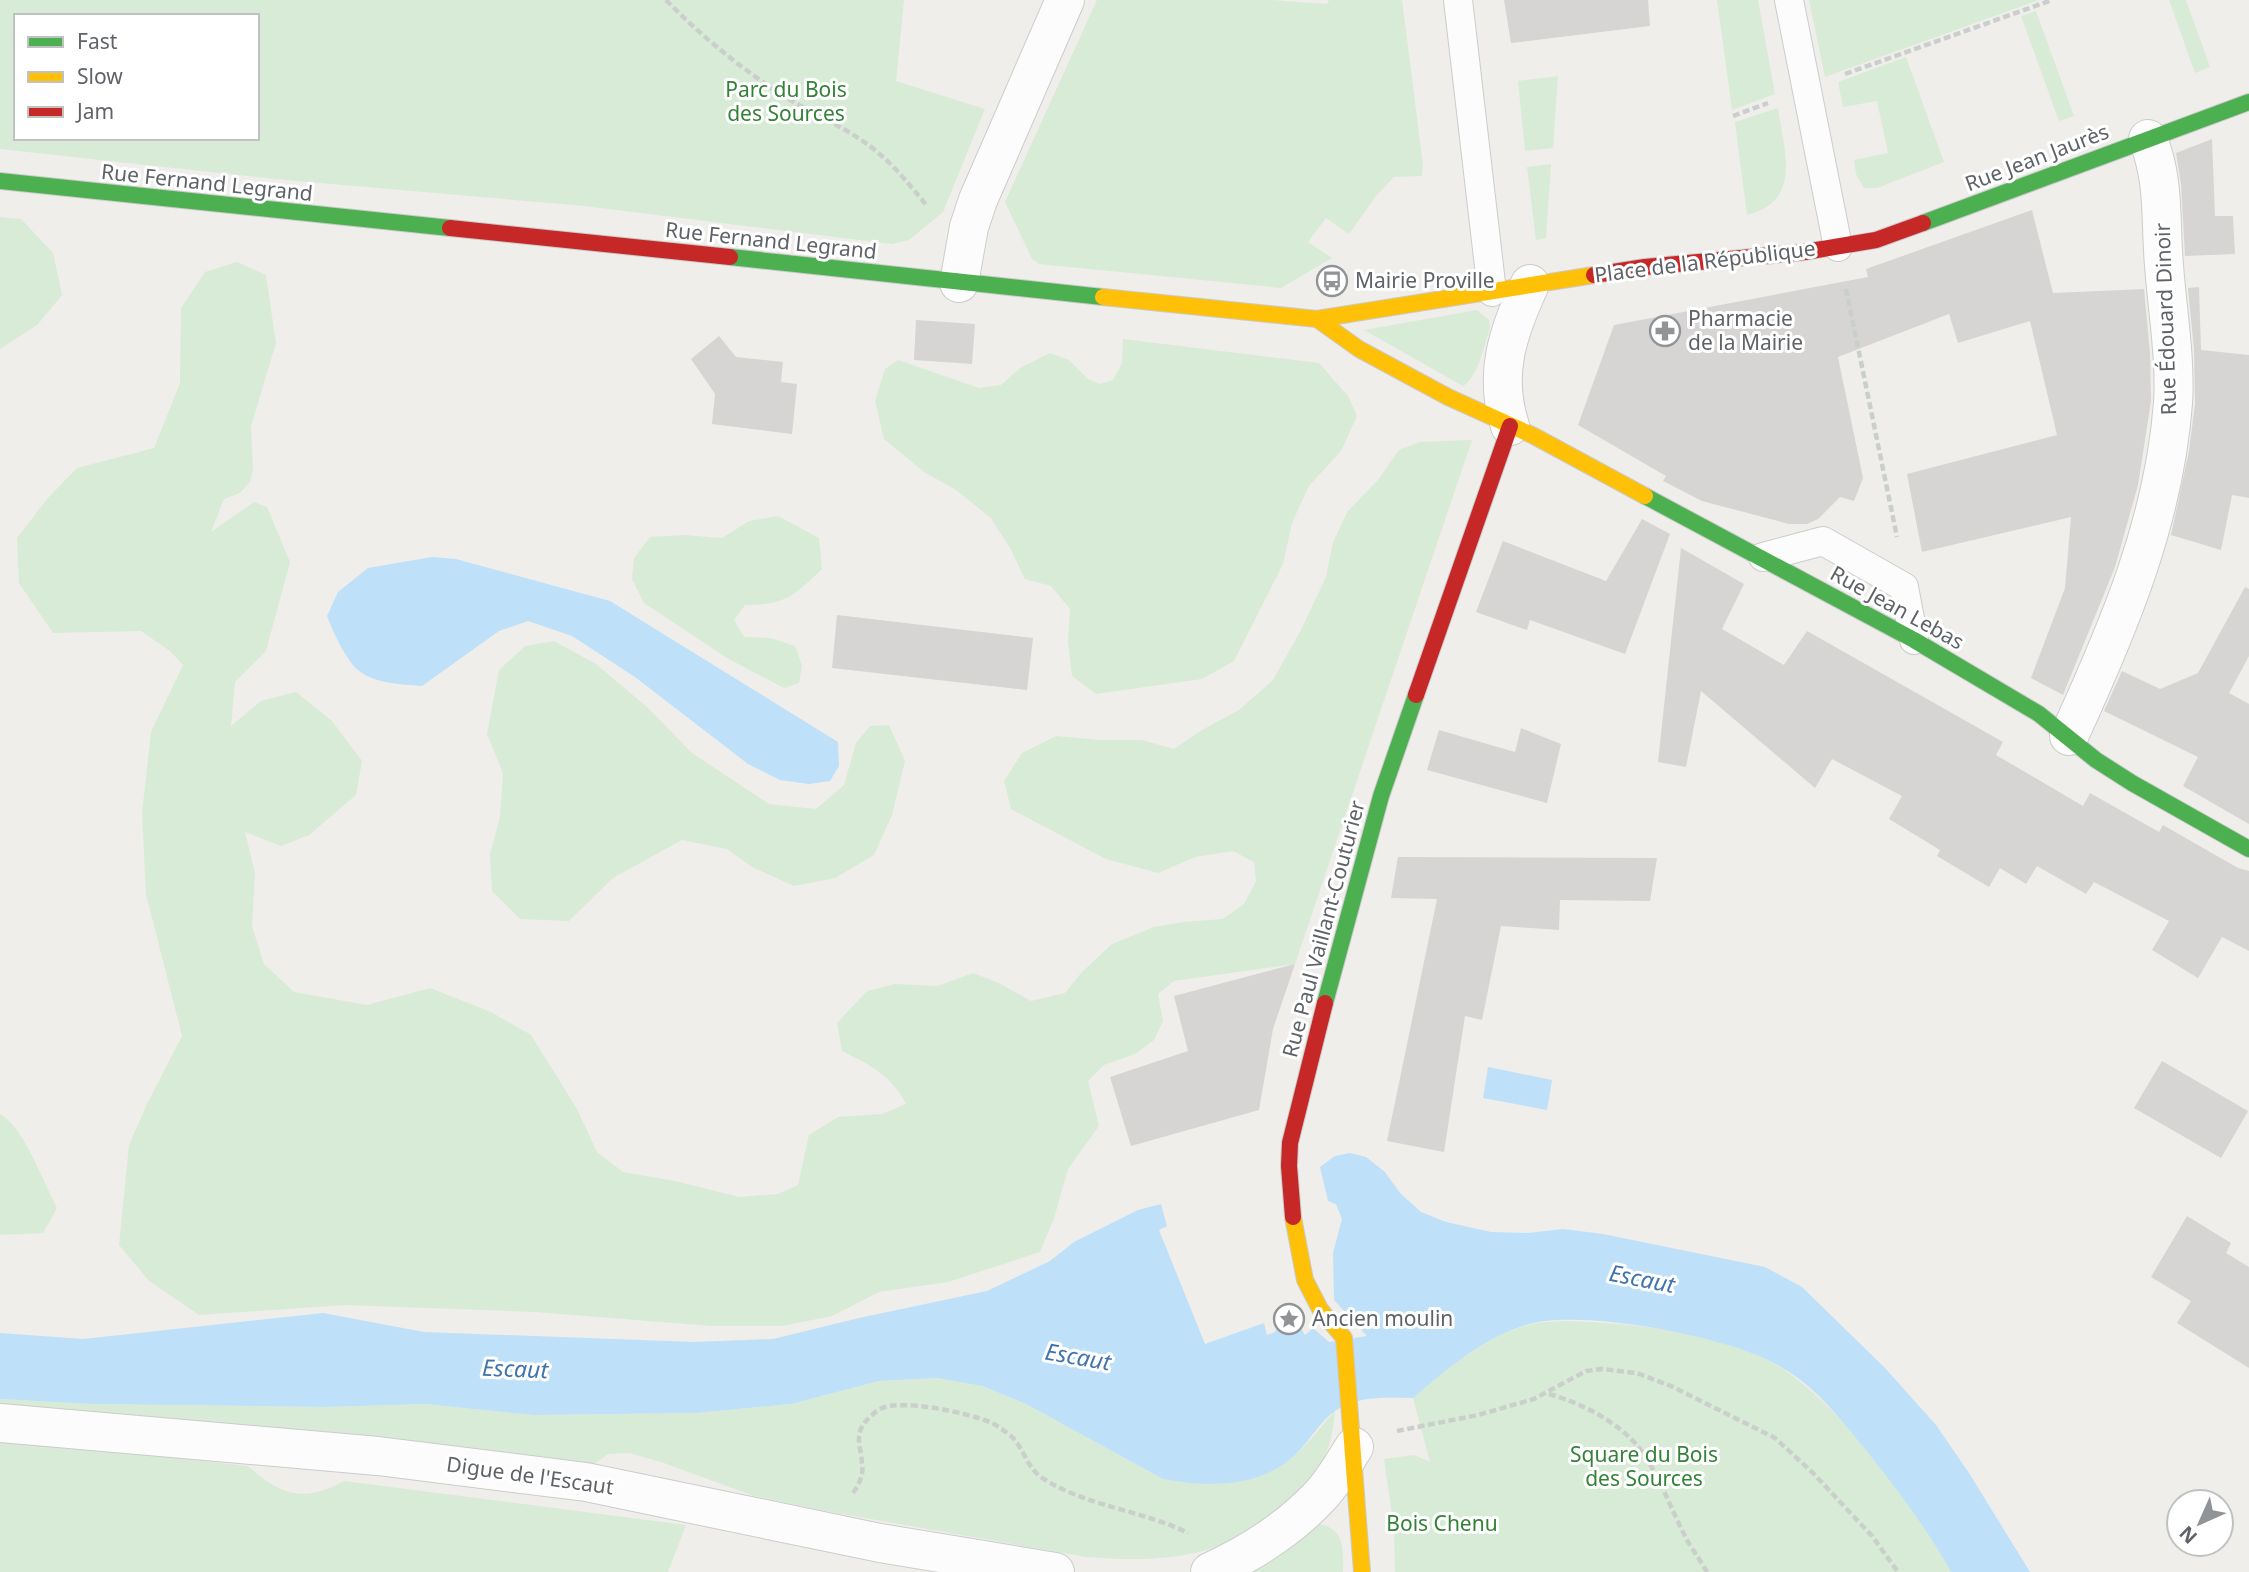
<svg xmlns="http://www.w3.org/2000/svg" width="2249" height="1572" font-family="'Noto Sans',sans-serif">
<rect width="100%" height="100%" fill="#efeeea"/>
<!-- green -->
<g fill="#d8ebd6" fill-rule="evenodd">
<path d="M 0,0 L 904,0 L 896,81 L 985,109 L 943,212 L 909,240 L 892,244 L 584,206 L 274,179 L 0,149 ZM 16,16 L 257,16 L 257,138 L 16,138 Z"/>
<path d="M 1097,0 L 1272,0 L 1327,4 L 1329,0 L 1402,0 L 1423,165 L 1422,176 L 1394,177 L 1376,196 L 1349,234 L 1326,218 L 1308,242 L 1332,258 L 1281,288 L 1039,264 L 1032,259 L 1005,202 Z"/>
<path d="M 1717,0 L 1758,0 L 1775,94 L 1732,110 Z"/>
<path d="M 1809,0 L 2039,0 L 1825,77 Z"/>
<path d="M 2169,0 L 2186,0 L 2210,67 L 2195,73 Z"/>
<path d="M 2036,11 L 2074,116 L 2059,121 L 2021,16 Z"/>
<path d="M 1906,57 L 1944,162 L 1877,188 L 1864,188 L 1856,174 L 1854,160 L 1888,153 L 1877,101 L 1843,107 L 1838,82 Z"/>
<path d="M 1558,76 L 1553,148 L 1525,151 L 1518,81 Z"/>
<path d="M 1778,108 C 1784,151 1803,201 1747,215 L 1735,122 Z"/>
<path d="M 1551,164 L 1546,238 L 1536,240 L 1527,167 Z"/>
<path d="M 0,217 L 21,219 L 53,253 L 62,295 L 37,325 L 0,349 Z"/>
<path d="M 237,262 L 266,275 L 276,343 L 251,426 L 253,470 L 250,482 L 240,493 L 224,499 L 211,532 L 254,502 L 267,507 L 290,562 L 266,651 L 235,682 L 231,726 L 261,701 L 296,692 L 332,721 L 362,761 L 356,795 L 309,835 L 281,846 L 245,832 L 255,873 L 252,926 L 264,964 L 294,992 L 367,1005 L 430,988 L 491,1012 L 531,1035 L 577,1109 L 597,1152 L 623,1172 L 675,1181 L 739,1197 L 778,1194 L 798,1185 L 809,1135 L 838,1117 L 882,1114 L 906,1104 C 893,1077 869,1064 842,1051 L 837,1023 L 867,991 L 895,984 L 938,986 L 973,973 L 999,983 L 1031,1001 L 1065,993 L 1082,972 L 1112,944 L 1154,927 L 1183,922 L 1223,919 L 1244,904 L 1256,881 L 1254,862 L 1233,851 L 1195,857 L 1158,873 L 1106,859 L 1011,809 L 1004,781 L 1022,753 L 1056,736 L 1101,740 L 1142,740 L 1174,749 L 1202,730 L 1239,710 L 1273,680 L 1301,630 L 1326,577 L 1333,542 L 1348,511 L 1378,480 L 1399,450 L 1420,442 L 1472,440 L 1295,964 L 1174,981 L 1158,994 L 1163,1021 L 1154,1040 L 1135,1054 L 1104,1065 L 1088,1081 L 1099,1126 L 1068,1169 L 1054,1218 L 1040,1252 L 948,1282 L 879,1292 L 832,1316 L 782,1326 L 712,1326 L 535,1312 L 345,1305 L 199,1315 L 149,1281 L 119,1245 L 129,1145 L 147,1104 L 182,1036 L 146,894 L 142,813 L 151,732 L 183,665 L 170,651 L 141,631 L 53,633 L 19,583 L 17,538 L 47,499 L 77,468 L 154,448 L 180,383 L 181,308 L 205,272 Z"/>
<path d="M 1477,310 L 1489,320 L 1490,327 C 1484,345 1479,376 1463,386 L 1364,330 Z"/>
<path d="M 1123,339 L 1319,363 L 1348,396 L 1357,416 L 1341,451 L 1309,486 L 1292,523 L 1283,564 L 1234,661 L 1202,679 L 1096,694 L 1072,676 L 1068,642 L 1070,609 L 1051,586 L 1025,579 L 1010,548 L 991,518 L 956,490 L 924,472 L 884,439 L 875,401 L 885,369 L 898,360 L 979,388 L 1001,385 L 1020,368 L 1050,353 L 1069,360 L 1088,379 L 1100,384 L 1113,380 L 1122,363 Z"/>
<path d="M 778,516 L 819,538 L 822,569 C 794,596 785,605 745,605 L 734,620 L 744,637 L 771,638 L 795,646 L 802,666 L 799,683 L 784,688 L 727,658 L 644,603 L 632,579 L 634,558 L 650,537 L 684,535 L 722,538 L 749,521 Z"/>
<path d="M 554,641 L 596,664 L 648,708 L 692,753 L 769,804 L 816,809 L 844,785 L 856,743 L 870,726 L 889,725 L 905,761 L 892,815 L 874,855 L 835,878 L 794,886 L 752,867 L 727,849 L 682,840 L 613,878 L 569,921 L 520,919 L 492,891 L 490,854 L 500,817 L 503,773 L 487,734 L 499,670 L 525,646 Z"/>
<path d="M 0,1114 C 24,1127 43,1182 57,1208 L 43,1233 L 0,1235 Z"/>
<path d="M 1566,1321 C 1631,1323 1699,1330 1759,1356 C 1830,1386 1913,1505 1951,1572 L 1395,1572 L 1394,1529 L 1384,1459 L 1414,1455 L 1430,1462 L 1413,1398 C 1448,1368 1483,1338 1528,1325 C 1540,1321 1554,1322 1566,1321 Z"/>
<path d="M 937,1378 L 982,1386 L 1026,1404 L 1163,1479 C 1208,1488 1258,1487 1294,1456 C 1309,1443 1322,1425 1335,1411 C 1333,1432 1330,1449 1319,1467 C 1300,1500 1240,1542 1203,1551 C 1164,1561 1126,1560 1086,1557 L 825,1511 L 754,1496 L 661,1462 L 629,1453 L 608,1454 L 589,1468 L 0,1414 L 0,1399 L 92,1404 L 324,1407 L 425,1404 L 533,1415 L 696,1413 L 791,1404 L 879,1381 Z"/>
<path d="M 0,1438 L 248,1466 C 281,1496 304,1503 344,1481 L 686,1525 L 668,1572 L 0,1572 Z"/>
<path d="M 1320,1524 C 1346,1530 1343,1550 1343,1572 L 1245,1572 L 1310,1527 Z"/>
</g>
<!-- water -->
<g fill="#bfe0f9">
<path d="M 432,557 L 456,559 L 610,601 L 838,742 L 839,766 L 830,781 L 809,784 L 780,780 L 748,764 L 635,677 L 572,636 L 528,621 L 499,631 L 422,686 C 401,684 375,684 358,670 C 346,660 332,630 327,616 L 338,592 L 368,568 Z"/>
<path d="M 1488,1067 L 1552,1080 L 1547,1110 L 1483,1098 Z"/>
<path d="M 1350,1153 L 1366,1157 L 1385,1172 L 1400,1193 L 1421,1212 L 1446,1222 L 1491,1232 L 1528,1233 L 1563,1229 L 1603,1234 L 1765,1267 L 1802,1287 L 1885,1368 L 1936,1425 L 1969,1473 L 2030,1572 L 1951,1572 C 1927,1529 1897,1489 1866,1450 C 1848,1429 1830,1405 1809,1387 C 1796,1375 1775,1363 1759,1356 C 1707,1334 1583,1310 1529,1324 C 1484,1337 1448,1368 1413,1398 C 1387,1398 1358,1395 1335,1411 C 1320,1421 1309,1442 1295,1455 C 1260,1488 1208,1488 1163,1479 L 1026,1404 L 982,1386 L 937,1378 L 879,1381 L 791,1404 L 696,1413 L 533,1415 L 425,1404 L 324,1407 L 91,1404 L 0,1399 L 0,1333 L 83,1339 L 323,1313 L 424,1332 L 694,1342 L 773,1339 L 859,1318 L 987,1291 L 1050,1261 L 1074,1242 L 1138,1210 L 1161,1204 L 1167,1226 L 1159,1230 L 1205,1344 L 1264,1323 L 1267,1335 L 1275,1332 L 1278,1327 L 1297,1322 L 1305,1335 L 1313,1328 L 1329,1342 L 1367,1336 L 1334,1300 L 1333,1253 L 1342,1219 L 1336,1204 L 1328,1201 L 1320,1167 L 1335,1156 Z"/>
</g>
<!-- building -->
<g fill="#d6d5d3">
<path d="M 1504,0 L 1648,0 L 1650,26 L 1511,43 Z"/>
<path d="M 2212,139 L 2215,216 L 2233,216 L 2235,254 L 2185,256 L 2181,184 L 2176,153 Z"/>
<path d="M 2032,210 L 2053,293 L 2144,289 L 2150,353 L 2151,401 L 2138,485 L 2115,567 L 2063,695 L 2031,678 L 2065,588 L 2071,517 L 1922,552 L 1907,474 L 2057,435 L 2030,321 L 1958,343 L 1949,314 L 1838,357 L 1863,478 L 1854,501 L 1840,497 L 1818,519 L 1807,524 L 1789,524 L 1702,501 L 1663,481 L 1666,476 L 1578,425 L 1614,325 L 1868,277 L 1866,269 Z"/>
<path d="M 2199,287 L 2201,350 L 2249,355 L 2249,498 L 2232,495 L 2221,550 L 2171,535 L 2189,451 L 2195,404 L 2194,350 L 2188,288 Z"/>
<path d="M 916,320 L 975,324 L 972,364 L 914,360 Z"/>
<path d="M 719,336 L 736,357 L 783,362 L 781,382 L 797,384 L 792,434 L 712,424 L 715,394 L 691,359 Z"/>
<path d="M 1642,519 L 1670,534 L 1625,654 L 1530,620 L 1527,630 L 1476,612 L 1503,541 L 1606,581 Z"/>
<path d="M 1681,548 L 1744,584 L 1722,629 L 1784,665 L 1807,631 L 2003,742 L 1996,755 L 2083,806 L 2090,793 L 2159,832 L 2163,825 L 2238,868 L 2249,871 L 2249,951 L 2222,937 L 2198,978 L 2152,950 L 2169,921 L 2094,882 L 2086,894 L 2037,866 L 2026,884 L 2000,868 L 1989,887 L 1937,856 L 1940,850 L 1889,819 L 1902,796 L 1832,759 L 1815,788 L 1701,691 L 1686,767 L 1658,762 Z"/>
<path d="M 2245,587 L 2249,589 L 2249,656 L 2229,693 L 2249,704 L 2249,824 L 2183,786 L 2198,757 L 2104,711 L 2122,671 L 2160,689 L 2198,673 Z"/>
<path d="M 837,615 L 1033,638 L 1027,690 L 832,668 Z"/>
<path d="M 1521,728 L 1561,744 L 1547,803 L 1427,770 L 1439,730 L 1515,752 Z"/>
<path d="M 1398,857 L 1657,858 L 1650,901 L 1560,900 L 1559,930 L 1501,926 L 1482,1020 L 1465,1016 L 1444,1152 L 1387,1141 L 1437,899 L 1391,898 Z"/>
<path d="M 1295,964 L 1273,1029 L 1259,1110 L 1131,1146 L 1110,1077 L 1188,1051 L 1174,996 Z"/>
<path d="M 2162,1061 L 2248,1111 L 2221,1158 L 2134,1108 Z"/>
<path d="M 2187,1216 L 2231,1243 L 2226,1253 L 2249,1267 L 2249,1368 L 2177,1323 L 2191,1301 L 2151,1277 Z"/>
</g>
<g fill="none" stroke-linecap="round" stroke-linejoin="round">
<!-- lane casing -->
<g stroke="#cbcccc" stroke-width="30">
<g id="lane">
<path d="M 1458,0 L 1492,292"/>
<path d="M 1789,0 L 1838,247"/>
<path d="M 1763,557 L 1823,541 L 1904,587 L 1914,640"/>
</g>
</g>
<!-- street casing -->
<g stroke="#cbcccc" stroke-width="40">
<g id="street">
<path d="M 959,283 L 969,227 L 978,200 L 1065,0"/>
<path d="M 1510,426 C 1493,374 1508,332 1530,284"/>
<path d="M 2069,736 C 2118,629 2164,522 2173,403 C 2176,360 2167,308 2164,265 C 2160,219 2165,182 2148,139"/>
<path d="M 0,1423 L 378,1456 L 586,1482 L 880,1543 L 1055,1572"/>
<path d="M 1210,1572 C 1249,1554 1289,1529 1319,1497 C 1333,1483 1343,1464 1354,1447"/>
</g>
</g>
<!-- fast casing -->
<g stroke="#cacacb" stroke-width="18">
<g id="fast">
<path d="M 0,181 L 450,228"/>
<path d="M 1923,223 L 2249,102"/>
<path d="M 730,257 L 1103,297"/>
<path d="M 1645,496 L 1914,640 L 2039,714 L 2096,760 L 2132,783 L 2249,849"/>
<path d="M 1325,1003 L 1381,796 L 1416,695"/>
</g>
</g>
<!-- slow casing -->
<g stroke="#cacacb" stroke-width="18">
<g id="slow">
<path d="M 1103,297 L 1317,319 L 1594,275"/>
<path d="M 1317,319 L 1359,349 L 1448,397 L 1534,436 L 1645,496"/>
<path d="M 1293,1217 L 1305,1280 L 1320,1309 L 1344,1338 L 1362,1572"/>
</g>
</g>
<!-- jam casing -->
<g stroke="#cacacb" stroke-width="18">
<g id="jam">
<path d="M 450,228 L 730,257"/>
<path d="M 1594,275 L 1645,267 L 1805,252 L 1876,240 L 1923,223"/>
<path d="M 1416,695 L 1510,426"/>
<path d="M 1293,1217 L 1289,1166 L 1290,1143 L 1325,1003"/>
</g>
</g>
<!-- path -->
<g stroke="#cacfcc" stroke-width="4.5" stroke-dasharray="7 3.5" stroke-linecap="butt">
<path d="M 666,0 C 699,34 735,63 774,90 C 804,110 838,123 867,144 C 891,161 909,184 927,206"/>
<path d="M 1845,74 L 2052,0"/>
<path d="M 1733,116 L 1768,103"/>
<path d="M 1846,289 L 1897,537"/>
<path d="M 1549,1394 C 1581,1403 1619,1422 1640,1449 C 1660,1476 1671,1510 1687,1540 C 1693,1551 1701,1561 1707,1572"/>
<path d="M 1397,1431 L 1478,1415 L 1534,1399 L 1586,1371 L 1601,1369 L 1637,1373 L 1671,1386 L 1775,1438 L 1813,1473 L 1872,1536 L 1898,1572"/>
<path d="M 853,1493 C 859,1484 864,1475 862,1463 C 861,1447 853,1433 868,1419 C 871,1416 876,1411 880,1409 C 902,1398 967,1413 990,1422 C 997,1425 1006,1432 1012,1437 C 1025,1450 1027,1469 1044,1479 C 1088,1507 1142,1510 1188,1533"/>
</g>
<!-- lane -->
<use href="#lane" stroke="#fdfcfc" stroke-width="28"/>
<!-- street -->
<use href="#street" stroke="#fdfcfc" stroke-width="38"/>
<!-- fast -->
<use href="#fast" stroke="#4caf50" stroke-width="16"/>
<!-- slow -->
<use href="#slow" stroke="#ffc107" stroke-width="16"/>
<!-- jam -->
<use href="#jam" stroke="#c62828" stroke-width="16"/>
</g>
<!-- icons -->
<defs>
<g id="bus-ring" transform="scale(1.575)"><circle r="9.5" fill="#fff" stroke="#919496" stroke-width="1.5"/><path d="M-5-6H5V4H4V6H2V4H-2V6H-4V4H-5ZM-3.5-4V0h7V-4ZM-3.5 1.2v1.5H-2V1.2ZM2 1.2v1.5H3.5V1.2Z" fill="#919496"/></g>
<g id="pharmacy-ring" transform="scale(1.575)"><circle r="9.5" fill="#fff" stroke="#919496" stroke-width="1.5"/><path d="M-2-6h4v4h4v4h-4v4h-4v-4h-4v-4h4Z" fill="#919496"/></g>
<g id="sight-ring" transform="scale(1.575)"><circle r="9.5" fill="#fff" stroke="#919496" stroke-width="1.5"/><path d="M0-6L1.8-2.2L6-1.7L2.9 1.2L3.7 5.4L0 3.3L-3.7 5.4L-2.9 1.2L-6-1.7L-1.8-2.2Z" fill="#919496"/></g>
</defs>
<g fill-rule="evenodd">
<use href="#bus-ring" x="1332" y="281"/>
<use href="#pharmacy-ring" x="1665" y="331"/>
<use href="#sight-ring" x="1289" y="1319"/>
</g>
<g text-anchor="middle" stroke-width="6" stroke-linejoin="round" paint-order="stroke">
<!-- park labels -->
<g font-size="21" fill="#348238" stroke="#fff">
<text x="786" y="97">Parc du Bois<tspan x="786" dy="24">des Sources</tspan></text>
<text x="1644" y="1462">Square du Bois<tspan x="1644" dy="24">des Sources</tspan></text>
<text x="1442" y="1531">Bois Chenu</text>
</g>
<!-- street labels -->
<g font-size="21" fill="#5f6368" stroke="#fff">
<text transform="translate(2037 158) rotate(-21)" y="7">Rue Jean Jaurès</text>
<text transform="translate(207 183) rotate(6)" y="7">Rue Fernand Legrand</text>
<text transform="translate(771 241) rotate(6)" y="7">Rue Fernand Legrand</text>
<text transform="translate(1705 262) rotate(-7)" y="7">Place de la République</text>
<text transform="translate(2166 319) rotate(-92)" y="7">Rue Édouard Dinoir</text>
<text transform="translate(1897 608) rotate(29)" y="7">Rue Jean Lebas</text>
<text transform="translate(1324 929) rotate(-75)" y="7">Rue Paul Vaillant-Couturier</text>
<text transform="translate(530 1476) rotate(8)" y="7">Digue de l'Escaut</text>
</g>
<!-- poi labels -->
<g font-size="21" fill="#5f6368" stroke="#fff" text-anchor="start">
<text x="1355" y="288">Mairie Proville</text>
<text x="1688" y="326">Pharmacie<tspan x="1688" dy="24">de la Mairie</tspan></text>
<text x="1312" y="1326">Ancien moulin</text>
</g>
<!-- water labels -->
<g font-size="23" font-style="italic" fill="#4174aa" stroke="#fff">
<text transform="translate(1642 1279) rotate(11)" y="8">Escaut</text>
<text transform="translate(1078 1357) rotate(10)" y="8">Escaut</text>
<text transform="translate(515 1369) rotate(2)" y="8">Escaut</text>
</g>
</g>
<!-- legend -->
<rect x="14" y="14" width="245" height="126" fill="#ffffff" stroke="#bfc1c3" stroke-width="2"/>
<rect x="28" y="37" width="35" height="10" fill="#4caf50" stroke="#bfc1c3" stroke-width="2"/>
<text x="77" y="49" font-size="21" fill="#5f6368">Fast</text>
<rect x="28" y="72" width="35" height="10" fill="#ffc107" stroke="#bfc1c3" stroke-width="2"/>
<text x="77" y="84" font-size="21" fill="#5f6368">Slow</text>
<rect x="28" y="107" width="35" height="10" fill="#c62828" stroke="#bfc1c3" stroke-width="2"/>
<text x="77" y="119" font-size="21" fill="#5f6368">Jam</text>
<!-- north arrow -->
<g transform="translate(2200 1523) rotate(225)"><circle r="33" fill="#ffffff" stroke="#bfc1c3" stroke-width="2"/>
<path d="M0-5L12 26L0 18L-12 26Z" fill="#919496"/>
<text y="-10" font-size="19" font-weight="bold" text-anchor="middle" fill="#5f6368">N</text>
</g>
</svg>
